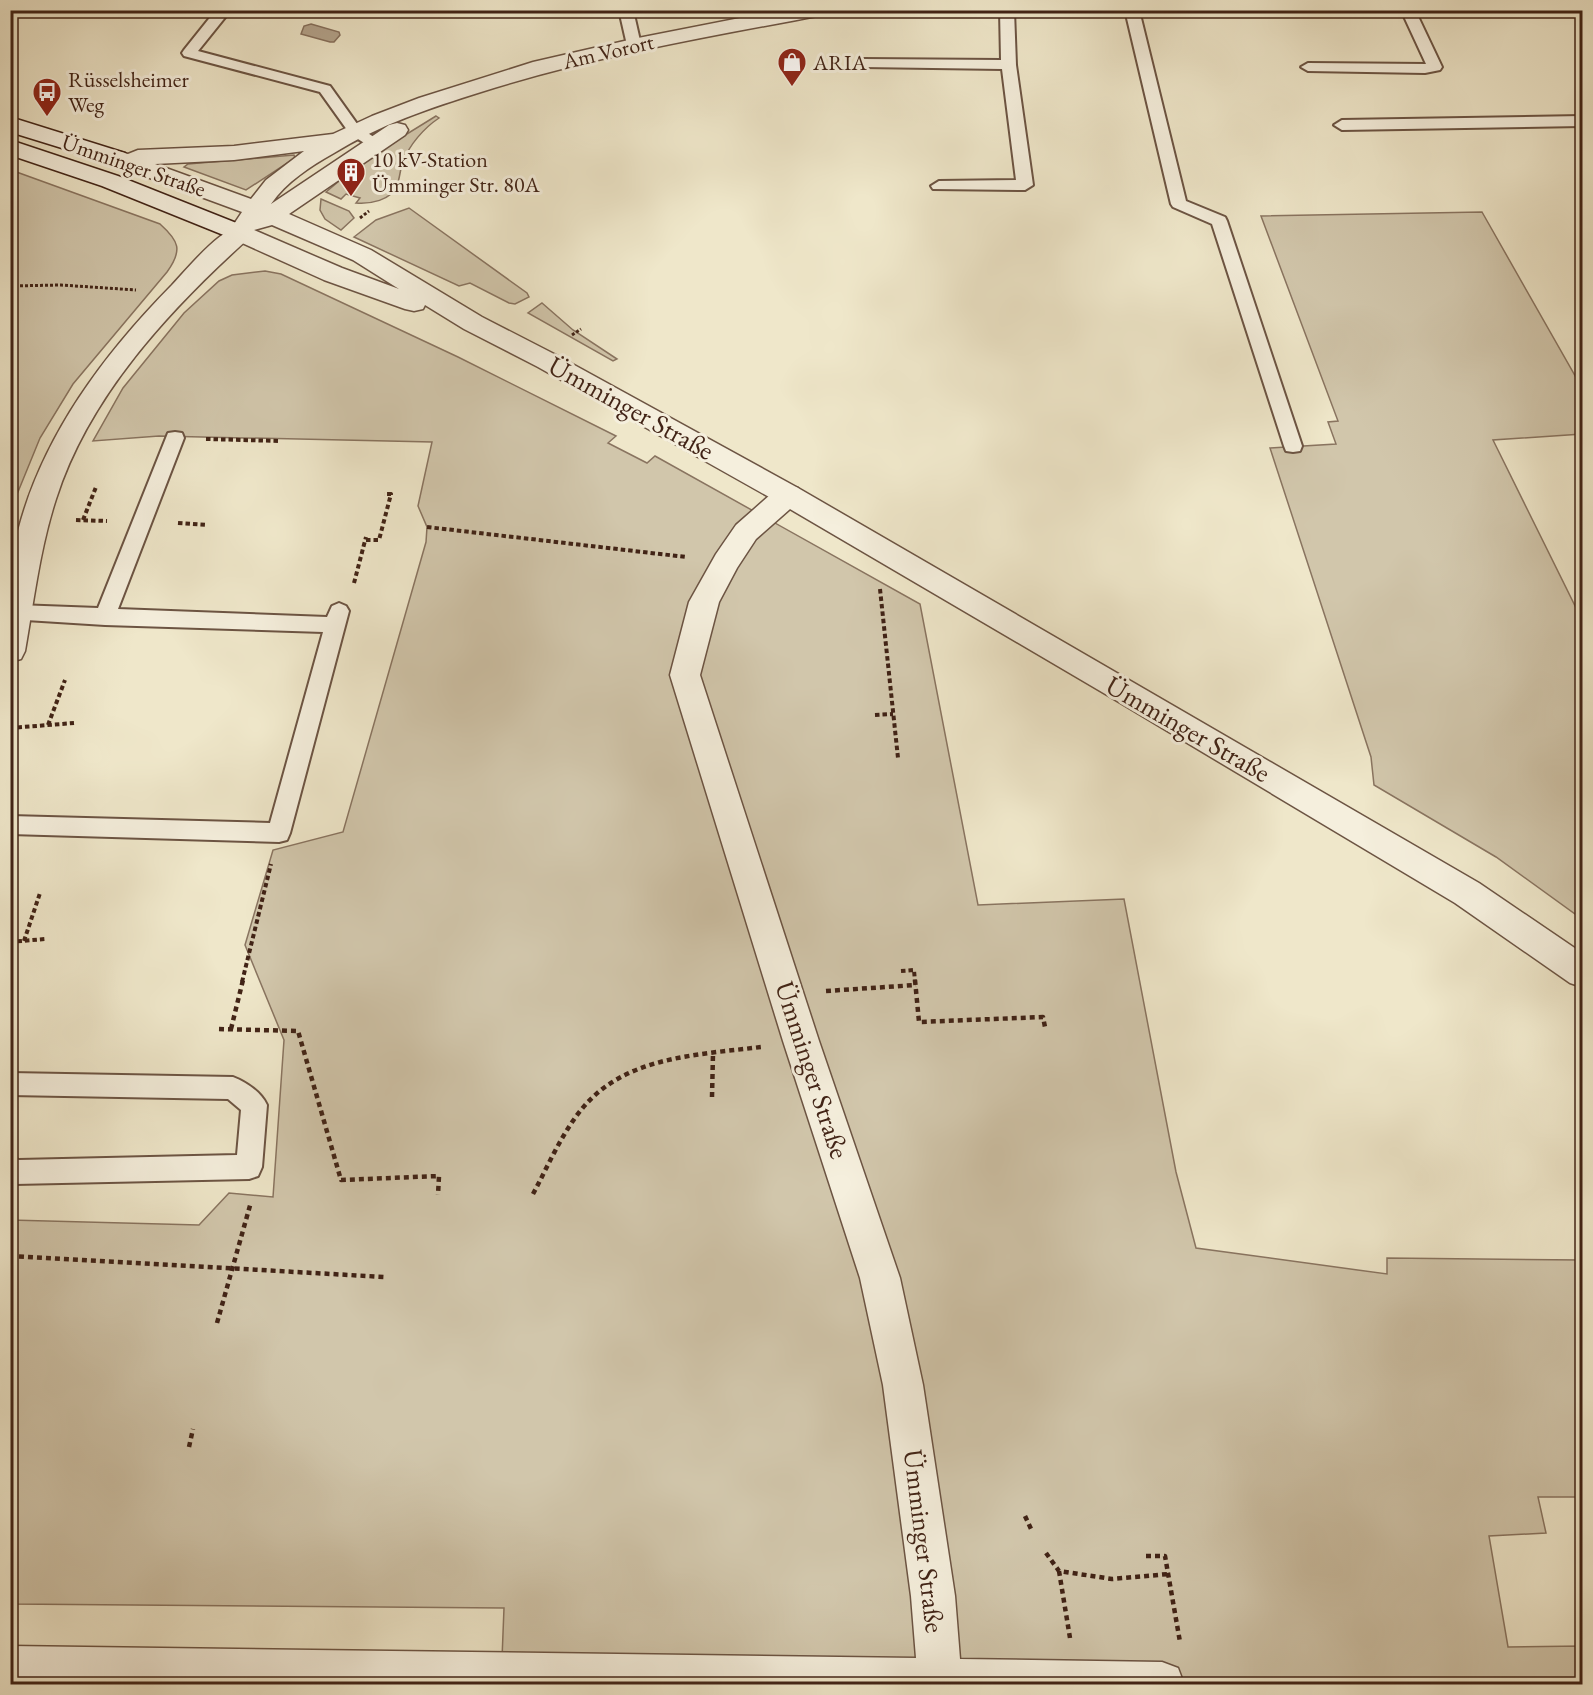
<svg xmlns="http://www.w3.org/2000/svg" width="1593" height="1695" font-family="'EB Garamond',serif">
<rect width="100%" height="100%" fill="#efe7ca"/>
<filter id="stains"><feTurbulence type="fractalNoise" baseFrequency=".00333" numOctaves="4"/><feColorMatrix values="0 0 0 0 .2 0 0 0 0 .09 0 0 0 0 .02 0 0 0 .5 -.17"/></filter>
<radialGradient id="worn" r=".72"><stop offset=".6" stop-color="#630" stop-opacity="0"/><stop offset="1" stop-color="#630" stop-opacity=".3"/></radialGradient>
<!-- green -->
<g fill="#d1c6ab" stroke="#897460" stroke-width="1.5">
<path d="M 436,116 L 439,118 C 424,128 409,145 403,162 C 400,169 400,178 397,185 C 391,201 370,204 356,203 L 360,198 L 346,194 L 341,199 L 326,192 L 363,161 Z"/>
<path d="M 294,155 L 295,158 L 246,190 L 184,167 L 188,164 Z"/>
<path d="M 11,170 L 160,224 C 179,241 183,250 167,272 L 73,384 L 40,438 L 11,509 Z"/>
<path d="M 321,199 L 349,211 L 354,218 L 341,230 L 325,219 L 320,210 Z"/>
<path d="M 409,208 L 527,293 L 529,297 L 515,304 L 509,303 L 470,283 L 459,286 L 354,237 L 376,220 Z"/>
<path d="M 1482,212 L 1582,388 L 1582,434 L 1493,440 L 1582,620 L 1582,919 L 1496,857 L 1374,785 L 1371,757 L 1270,448 L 1336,444 L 1328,422 L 1338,421 L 1261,216 Z"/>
<path d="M 265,271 L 281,274 L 458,357 L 616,436 L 608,443 L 647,463 L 655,456 L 920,604 L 978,905 L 1124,899 L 1176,1172 L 1196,1248 L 1387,1274 L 1387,1258 L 1582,1260 L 1582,1497 L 1538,1497 L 1546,1533 L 1489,1536 L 1508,1647 L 1582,1646 L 1582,1684 L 501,1684 L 504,1608 L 11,1604 L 10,1220 L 199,1225 L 229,1193 L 273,1197 L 284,1040 L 245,945 L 273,850 L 343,832 L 426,542 L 427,527 L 418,506 L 432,442 L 159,436 L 93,441 L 123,388 L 184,313 L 219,281 L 232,275 Z"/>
<path d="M 542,303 L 573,330 L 617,359 L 613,361 L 528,313 Z"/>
</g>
<!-- water -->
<path fill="#b4a48d" stroke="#86705d" stroke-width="1.5" d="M 311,24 L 339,32 L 340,35 L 334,42 L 330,42 L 301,34 L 304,26 Z"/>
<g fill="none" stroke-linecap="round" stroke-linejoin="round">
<!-- service casing -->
<g stroke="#6c5443" stroke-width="4">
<g id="service">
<path d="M 216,10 L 231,10 L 198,51 L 330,86 L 360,128 L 383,143 L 381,146 L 369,146 L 350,134 L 320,92 L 184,56 L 182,53 L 184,50 Z"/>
<path d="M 619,10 L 633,10 L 641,45 L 639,48 L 634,49 L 627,45 Z"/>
<path d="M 1000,10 L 1014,10 L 1016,65 L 1033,185 L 1025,190 L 933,189 L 931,186 L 939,181 L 1016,180 L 1002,69 L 863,67 L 856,63 L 863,59 L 1001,60 Z"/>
<path d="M 1125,10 L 1139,10 L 1186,201 L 1225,217 L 1227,221 L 1302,446 L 1300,451 L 1293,452 L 1286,451 L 1284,446 L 1212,224 L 1173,207 L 1171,204 Z"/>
<path d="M 1401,10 L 1415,10 L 1442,67 L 1440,70 L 1425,73 L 1308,71 L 1301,67 L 1308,63 L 1426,64 Z"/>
<path d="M 1582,116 L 1582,126 L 1342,130 L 1334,125 L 1342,120 Z"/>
<path d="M 175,432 L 182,433 L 184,438 L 118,609 L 327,617 L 332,606 L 339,603 L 346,606 L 349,611 L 290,833 L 287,840 L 279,842 L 10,834 L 10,816 L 270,823 L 323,632 L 105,625 L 10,619 L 10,607 L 17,605 L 98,608 L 168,433 Z"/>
<path d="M 10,1073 L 233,1077 C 246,1082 261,1092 267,1105 L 262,1167 L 258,1176 L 249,1179 L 15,1184 L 10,1182 L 10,1156 L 19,1160 L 237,1155 L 241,1110 L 228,1099 L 10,1095 Z"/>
</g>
</g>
<!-- minor casing -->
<g stroke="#6c5443" stroke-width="3">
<g id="minor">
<path d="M 240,226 L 249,228 L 252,233 L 249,238 C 169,310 89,396 56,499 C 40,548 34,600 25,651 L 21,659 L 10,662 C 10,631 8,598 10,566 C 12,554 16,542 18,531 C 43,435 104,354 172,285 C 188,268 218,231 240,226 Z"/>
<path d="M 788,485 L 798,488 L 802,495 L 798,502 L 756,539 L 737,568 L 719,602 L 700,675 L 819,1041 L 900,1278 L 923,1385 L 955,1596 L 960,1659 L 1162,1662 L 1178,1668 L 1184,1684 L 10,1684 L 10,1646 L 916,1658 L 911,1596 L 883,1385 L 860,1278 L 783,1041 L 670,675 L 689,602 L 716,554 L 736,525 L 778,488 Z"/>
</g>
</g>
<!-- tertiary casing -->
<g stroke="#6c5443" stroke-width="3">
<path id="tertiary" d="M 780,10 L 828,10 L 825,14 L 818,16 C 705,37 591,57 481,92 C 430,108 379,125 334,153 C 311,166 286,182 271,204 L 389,125 L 397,123 L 405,125 L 408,130 L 405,135 L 289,214 L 371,250 L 482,317 L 556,355 L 798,488 L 1479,883 L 1582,953 L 1582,987 L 1570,983 L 1455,903 L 1107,695 L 778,502 L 538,367 L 464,329 L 425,305 L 423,309 L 414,311 L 405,309 L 324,280 L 231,238 L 228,233 L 242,212 L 109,163 L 105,158 L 109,153 L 117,151 L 128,154 L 138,150 L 234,146 L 333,134 L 372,116 L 419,98 L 533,62 L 633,39 ZM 304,151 L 266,180 L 251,199 L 155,164 L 234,160 ZM 272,225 L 353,260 L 399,289 L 342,268 L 254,230 Z"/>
</g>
<!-- secondary casing -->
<g stroke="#412316" stroke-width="3">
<g id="secondary">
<path d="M 10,117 L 125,153 L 129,158 L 125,163 L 117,165 L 10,132 Z"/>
<path d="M 10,140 L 118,176 L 249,228 L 252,233 L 249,238 L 240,240 L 231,238 L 102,186 L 10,155 Z"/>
</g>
</g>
<!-- path-far2 -->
<g stroke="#412316" stroke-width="3" stroke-dasharray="3 2" stroke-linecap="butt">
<path d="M 360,218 L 369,211"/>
<path d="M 10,286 L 61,285 L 136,290"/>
<path d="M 572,335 L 581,329"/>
</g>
<!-- path-far1 -->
<g stroke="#412316" stroke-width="4" stroke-dasharray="4.5 3" stroke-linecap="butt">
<path d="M 206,439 L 280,441"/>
<path d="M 76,520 L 107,521"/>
<path d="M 83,520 L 96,487"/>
<path d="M 178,523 L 207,525"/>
<path d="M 427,527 L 686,557"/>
<path d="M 366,540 L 379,540 L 391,494 L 384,494"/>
<path d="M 354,583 L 366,537"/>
<path d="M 880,589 L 898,758"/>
<path d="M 875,715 L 893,714"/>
<path d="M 48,725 L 65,680"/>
<path d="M 10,728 L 74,723"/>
<path d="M 24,941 L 40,893"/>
<path d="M 10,942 L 45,939"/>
<path d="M 901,971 L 914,970 L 915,982"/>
<path d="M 242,982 L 271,864"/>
</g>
<!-- path -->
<g stroke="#412316" stroke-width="4.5" stroke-dasharray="5 4" stroke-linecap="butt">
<path d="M 915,980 L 919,1022 L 1043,1017 L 1045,1027"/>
<path d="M 826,991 L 916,985"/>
<path d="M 219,1029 L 298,1031 L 341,1180 L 439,1176 L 438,1195"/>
<path d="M 231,1029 L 243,980"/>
<path d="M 712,1097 L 713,1054"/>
<path d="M 533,1194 C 548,1166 561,1135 581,1110 C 624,1056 697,1055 761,1047"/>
<path d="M 10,1256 L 385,1277"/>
<path d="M 217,1323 L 251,1202"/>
<path d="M 189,1447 L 193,1429"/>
<path d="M 1025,1516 L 1032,1531"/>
<path d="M 1046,1553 L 1059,1571 L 1112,1579 L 1169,1574"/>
<path d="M 1146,1556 L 1165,1556 L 1180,1642"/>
<path d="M 1059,1571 L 1070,1638"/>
</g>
<!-- service -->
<use href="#service" fill="#f5efdd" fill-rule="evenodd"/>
<!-- minor -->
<use href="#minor" fill="#f5efdd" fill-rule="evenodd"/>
<!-- tertiary -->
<use href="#tertiary" fill="#f5efdd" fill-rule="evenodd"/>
<!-- secondary -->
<use href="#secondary" fill="#f5efdd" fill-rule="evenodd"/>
</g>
<!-- icons -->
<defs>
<g id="shop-pin" transform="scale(1.5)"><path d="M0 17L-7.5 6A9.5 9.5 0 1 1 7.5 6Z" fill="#8f2418" stroke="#f5efdd"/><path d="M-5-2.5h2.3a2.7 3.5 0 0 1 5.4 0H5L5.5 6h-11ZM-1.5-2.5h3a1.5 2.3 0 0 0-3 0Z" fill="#fff"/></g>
<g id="bus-pin" transform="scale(1.5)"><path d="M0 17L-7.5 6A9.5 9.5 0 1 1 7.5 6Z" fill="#8f2418" stroke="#f5efdd"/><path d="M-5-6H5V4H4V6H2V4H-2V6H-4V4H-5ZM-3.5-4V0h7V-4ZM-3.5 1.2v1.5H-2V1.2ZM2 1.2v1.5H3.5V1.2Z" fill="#fff"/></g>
<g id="building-pin" transform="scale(1.5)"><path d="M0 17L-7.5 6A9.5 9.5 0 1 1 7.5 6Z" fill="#8f2418" stroke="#f5efdd"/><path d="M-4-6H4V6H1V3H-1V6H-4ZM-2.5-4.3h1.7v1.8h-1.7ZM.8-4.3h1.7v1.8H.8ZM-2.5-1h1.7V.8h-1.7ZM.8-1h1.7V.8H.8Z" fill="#fff"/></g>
</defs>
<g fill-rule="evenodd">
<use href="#shop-pin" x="792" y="62"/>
<use href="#bus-pin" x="47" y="92"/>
<use href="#building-pin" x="351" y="172"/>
</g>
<g text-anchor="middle" stroke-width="6" stroke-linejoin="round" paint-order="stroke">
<!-- far-street labels -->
<g font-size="22" fill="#412316" stroke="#f5efdd">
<text transform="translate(608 51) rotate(-13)" y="8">Am Vorort</text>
<text transform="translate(134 165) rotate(19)" y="8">Ümminger Straße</text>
</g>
<!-- far-poi labels -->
<g font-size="22" fill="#412316" stroke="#f5efdd" text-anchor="start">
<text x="813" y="70">ARIA</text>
<text x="68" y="87">Rüsselsheimer<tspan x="68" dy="25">Weg</tspan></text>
<text x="372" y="167">10 kV-Station<tspan x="372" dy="25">Ümminger Str. 80A</tspan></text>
</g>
<!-- street labels -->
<g font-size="27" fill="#412316" stroke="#f5efdd">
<text transform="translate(631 408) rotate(29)" y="9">Ümminger Straße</text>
<text transform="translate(1188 729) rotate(30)" y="9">Ümminger Straße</text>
<text transform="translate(812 1070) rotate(72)" y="9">Ümminger Straße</text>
<text transform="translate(924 1541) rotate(83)" y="9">Ümminger Straße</text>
</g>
</g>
<!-- margin -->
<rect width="1593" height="1695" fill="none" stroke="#efe7ca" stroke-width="36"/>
<rect x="12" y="12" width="1569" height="1671" fill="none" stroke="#412316" stroke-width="3"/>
<rect x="18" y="18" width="1557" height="1659" fill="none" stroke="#412316" stroke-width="1.5"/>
<rect width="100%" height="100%" filter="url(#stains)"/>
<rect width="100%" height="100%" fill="url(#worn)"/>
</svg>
